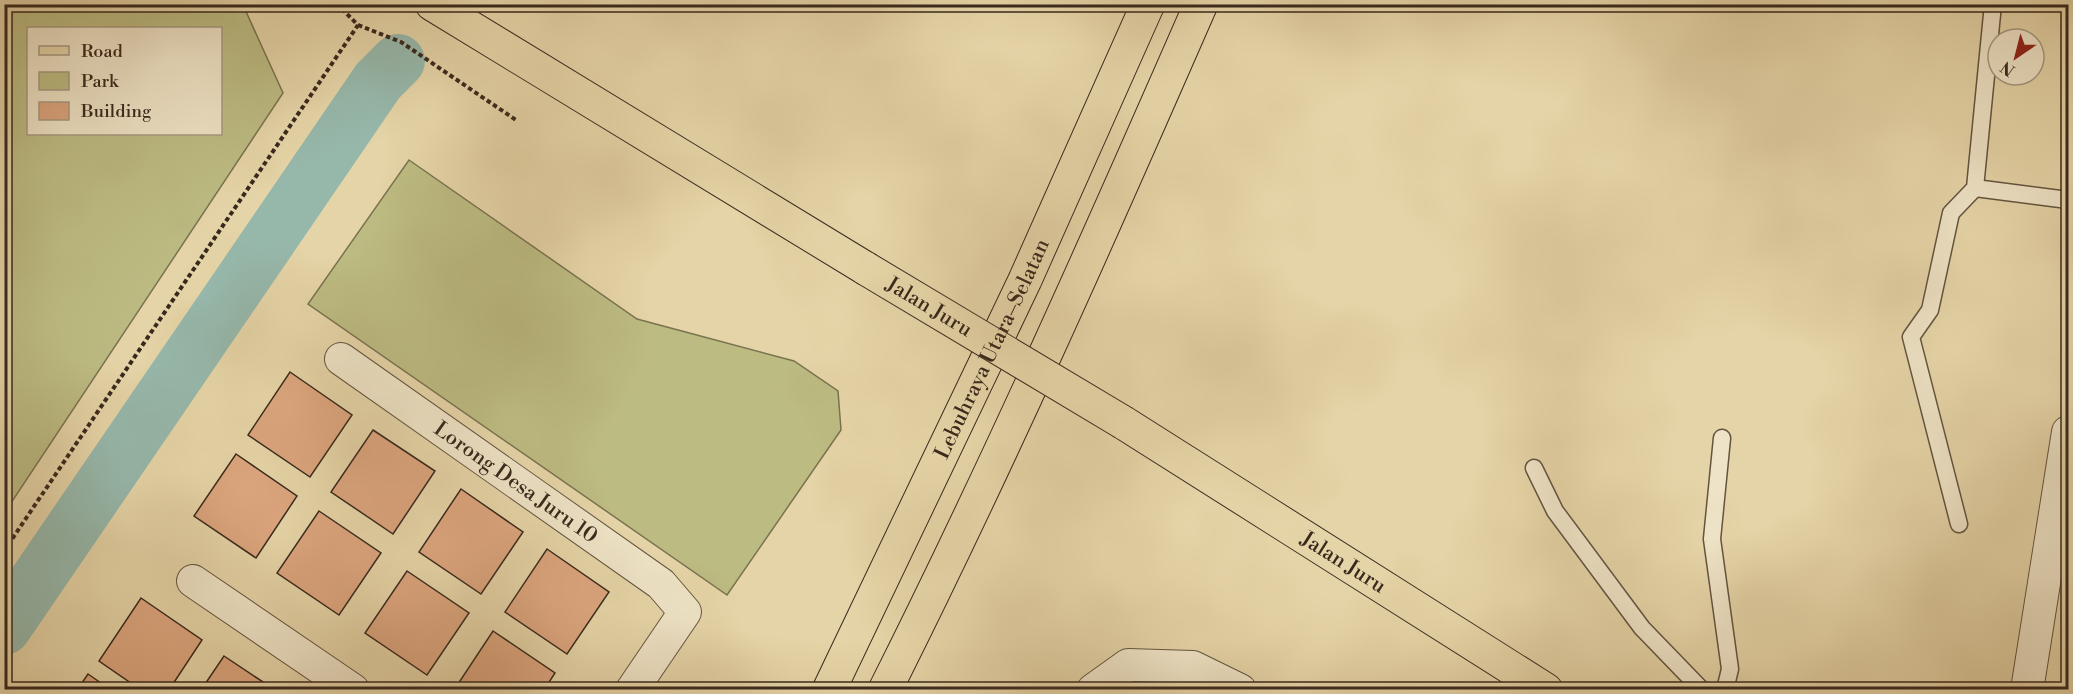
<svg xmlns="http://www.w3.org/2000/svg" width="2073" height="694" font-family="'Libre Bodoni',serif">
<rect width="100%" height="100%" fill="#e5d4a7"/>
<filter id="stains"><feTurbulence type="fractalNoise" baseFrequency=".00333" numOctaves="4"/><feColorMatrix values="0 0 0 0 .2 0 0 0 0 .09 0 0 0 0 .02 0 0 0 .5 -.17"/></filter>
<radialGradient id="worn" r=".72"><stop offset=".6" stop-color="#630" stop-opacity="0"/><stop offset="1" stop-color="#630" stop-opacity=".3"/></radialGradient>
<!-- green -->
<g fill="#bcbb82" stroke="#7a7250" stroke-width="1.5" fill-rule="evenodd">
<path d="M 5,4 L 243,5 L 283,93 L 5,512 ZM 28,28 L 220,28 L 220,134 L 28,134 Z"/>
<path d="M 409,160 L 637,319 L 794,361 L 838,391 L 841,430 L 727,595 L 308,304 Z"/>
</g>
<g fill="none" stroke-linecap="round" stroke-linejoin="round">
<!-- river -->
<path stroke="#96b8ab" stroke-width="54" d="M 4,628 L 378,81 L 398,61"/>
</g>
<!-- building -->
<g fill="#dca57e" stroke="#39291d" stroke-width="1.5">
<path d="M 290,372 L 352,415 L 310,477 L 248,435 Z"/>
<path d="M 373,430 L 435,471 L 393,534 L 331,492 Z"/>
<path d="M 236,454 L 297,496 L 256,558 L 194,516 Z"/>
<path d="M 461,489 L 523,532 L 481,594 L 419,552 Z"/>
<path d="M 319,511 L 381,553 L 339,615 L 277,573 Z"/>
<path d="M 547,549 L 609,592 L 567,654 L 505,612 Z"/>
<path d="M 407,571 L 469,613 L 427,675 L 365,633 Z"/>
<path d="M 141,598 L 202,640 L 169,690 L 141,690 L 99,661 Z"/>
<path d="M 493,631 L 555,673 L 544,690 L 454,690 Z"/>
<path d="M 224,656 L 275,690 L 201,690 Z"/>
<path d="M 88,674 L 111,690 L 77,690 Z"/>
</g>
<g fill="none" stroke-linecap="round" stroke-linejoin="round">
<!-- lane casing -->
<g stroke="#645440" stroke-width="19">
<g id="lane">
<path d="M 1975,188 L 2068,200"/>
<path d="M 1722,438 L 1712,539 L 1730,669 L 1725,690"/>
<path d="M 1534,468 L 1555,511 L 1642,628 L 1702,690"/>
<path d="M 1959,524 L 1911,337 L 1930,310 L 1951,213 L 1975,188 L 1993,4"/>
</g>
</g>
<!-- street casing -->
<g stroke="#645440" stroke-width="34">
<g id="street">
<path id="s1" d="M 341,359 L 661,584 L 685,612 L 632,690"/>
<path d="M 193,581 L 353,690"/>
<path d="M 1093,690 L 1128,665 L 1193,667 L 1240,690"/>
<path d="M 2027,690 L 2068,432"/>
</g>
</g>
<!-- primary casing -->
<g stroke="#39291d" stroke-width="35">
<g id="primary">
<path d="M 432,4 L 865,268"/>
<path id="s2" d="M 1124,423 L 1546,690"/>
</g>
</g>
<!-- highway casing -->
<g stroke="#39291d" stroke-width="35">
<g id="highway">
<path id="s3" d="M 829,690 L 1025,280 L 1148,4"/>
<path d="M 885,690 C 998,465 1100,235 1201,4"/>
</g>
</g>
<!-- path -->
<g stroke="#39291d" stroke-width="4" stroke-dasharray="4.5 3" stroke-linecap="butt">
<path d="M 358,25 L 401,42 L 516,120"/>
<path d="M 4,551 L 358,25 L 337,4"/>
</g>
<!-- lane -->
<use href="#lane" stroke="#eee3c6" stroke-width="16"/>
<!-- street -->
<use href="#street" stroke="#eee3c6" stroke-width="32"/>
<!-- primary -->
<use href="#primary" stroke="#e5d4a7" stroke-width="33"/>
<!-- highway -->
<use href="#highway" stroke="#e5d4a7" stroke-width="33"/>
<!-- primary-bridge casing -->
<g stroke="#39291d" stroke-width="35" stroke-linecap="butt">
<g id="primary-bridge">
<path id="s4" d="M 865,268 L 1124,423"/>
</g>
</g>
<!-- primary-bridge -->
<use href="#primary-bridge" stroke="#e5d4a7" stroke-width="33"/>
</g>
<g text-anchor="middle" stroke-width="4.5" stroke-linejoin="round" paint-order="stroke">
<!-- street labels -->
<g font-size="21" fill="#39291d" stroke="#eee3c6">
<text dy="7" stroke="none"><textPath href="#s4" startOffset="75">Jalan Juru</textPath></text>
<text dy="7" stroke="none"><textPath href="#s3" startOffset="378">Lebuhraya Utara–Selatan</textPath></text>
<text dy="7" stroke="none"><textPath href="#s1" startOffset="214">Lorong Desa Juru 10</textPath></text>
<text dy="7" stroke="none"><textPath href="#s2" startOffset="260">Jalan Juru</textPath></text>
</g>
</g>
<!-- margin -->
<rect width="2073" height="694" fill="none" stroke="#e5d4a7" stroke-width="24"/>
<rect x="6" y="6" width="2061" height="682" fill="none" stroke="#39291d" stroke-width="3"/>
<rect x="12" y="12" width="2049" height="670" fill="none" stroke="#39291d" stroke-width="1.5"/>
<!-- legend -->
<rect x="27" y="27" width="195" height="108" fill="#eee3c6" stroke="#a69982" stroke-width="1.5"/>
<rect x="39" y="46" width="30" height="9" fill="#e5d4a7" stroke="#a69982" stroke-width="1.5"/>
<text x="81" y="57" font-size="18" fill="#39291d">Road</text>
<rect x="39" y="72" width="30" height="18" fill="#bcbb82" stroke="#a69982" stroke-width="1.5"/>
<text x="81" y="87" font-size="18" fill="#39291d">Park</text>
<rect x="39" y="102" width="30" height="18" fill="#dca57e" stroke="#a69982" stroke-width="1.5"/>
<text x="81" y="117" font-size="18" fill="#39291d">Building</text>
<!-- north arrow -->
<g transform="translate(2016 57) rotate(215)"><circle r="28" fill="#eee3c6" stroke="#a69982" stroke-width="1.5"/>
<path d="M0-4.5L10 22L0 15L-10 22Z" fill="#8f2418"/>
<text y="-9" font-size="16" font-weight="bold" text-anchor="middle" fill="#39291d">N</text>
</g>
<rect width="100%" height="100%" filter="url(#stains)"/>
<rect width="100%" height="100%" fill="url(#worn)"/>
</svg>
